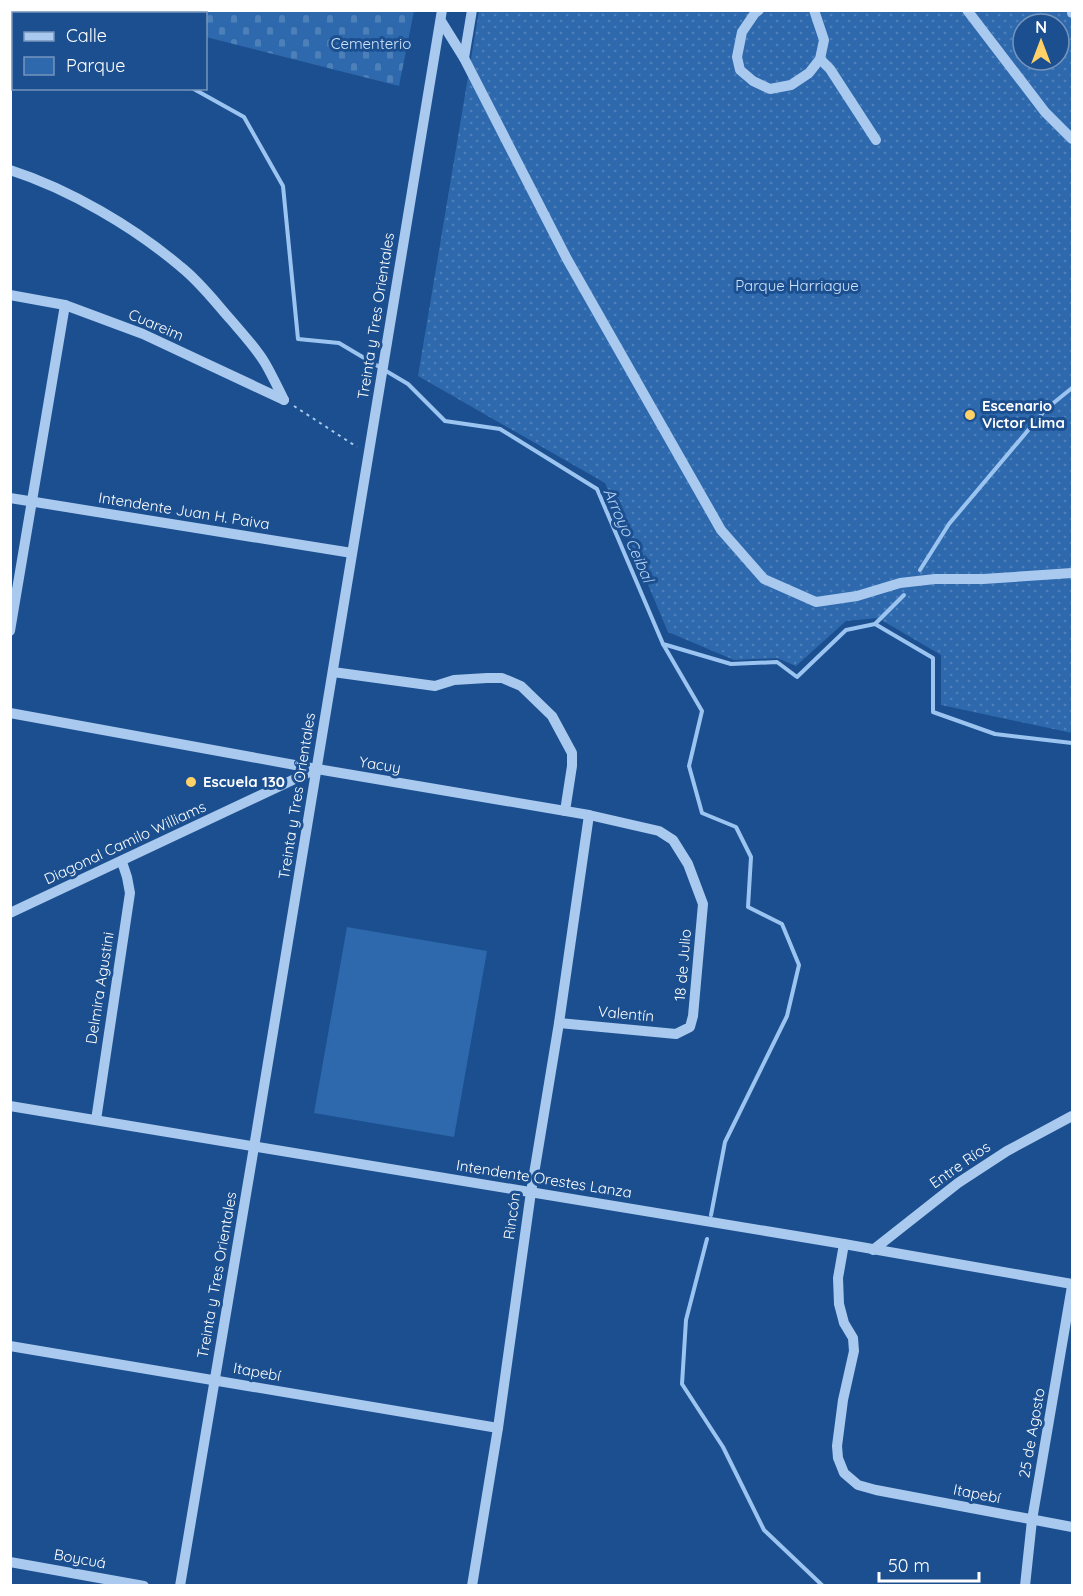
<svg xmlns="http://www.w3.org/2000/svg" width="1083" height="1596" font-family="Quicksand,sans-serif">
<defs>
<pattern id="green-dots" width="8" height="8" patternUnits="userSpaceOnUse" patternTransform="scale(1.5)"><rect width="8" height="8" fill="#2e69ad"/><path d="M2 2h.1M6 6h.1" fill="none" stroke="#4d80b9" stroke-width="1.8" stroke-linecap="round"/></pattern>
<pattern id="cemetery-stones" width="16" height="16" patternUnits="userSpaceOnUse" patternTransform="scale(1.5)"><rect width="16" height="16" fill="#2e69ad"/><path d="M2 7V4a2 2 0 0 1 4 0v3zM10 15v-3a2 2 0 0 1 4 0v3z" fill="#4d80b9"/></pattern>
</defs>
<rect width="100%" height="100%" fill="#1b4f8f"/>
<!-- green -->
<path fill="url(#green-dots)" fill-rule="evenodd" d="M 479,11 L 1072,11 L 1072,733 L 941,705 L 941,655 L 878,618 L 846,621 L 796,666 L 777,658 L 734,660 L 668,632 L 605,483 L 418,376 ZM 1023,24 L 1059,24 L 1059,60 L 1023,60 Z"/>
<!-- cemetery -->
<path fill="url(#cemetery-stones)" d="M 108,11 L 414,11 L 399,86 L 206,37 L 206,14 L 114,14 Z"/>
<!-- pitch -->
<path fill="#2e69ad" d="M 347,927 L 487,951 L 454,1137 L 314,1113 Z"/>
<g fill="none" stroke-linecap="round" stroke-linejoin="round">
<!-- stream -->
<g stroke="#9cc4f0" stroke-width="4">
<path d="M 10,21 L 14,22"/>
<path d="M 192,88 L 244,117 L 283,186 L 298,339 L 339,343 L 408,384 L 445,421 L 500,429 L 597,489 L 663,644 L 731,664 L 777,662 L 797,677 L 846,630 L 875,624 L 933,658 L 933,712 L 995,734 L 1072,743"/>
<path d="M 920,570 L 949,524 L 1046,409 L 1072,388"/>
<path d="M 875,624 L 904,595"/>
<path d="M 663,644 L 702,711 L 689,766 L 702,813 L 736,827 L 751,857 L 748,907 L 782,924 L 799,965 L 787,1016 L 725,1142 L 711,1215"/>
<path d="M 707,1239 L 686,1320 L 682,1384 L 723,1447 L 764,1530 L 823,1586"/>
</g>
<!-- path -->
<path stroke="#a9c9ee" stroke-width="2" stroke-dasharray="3 4.5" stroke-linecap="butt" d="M 294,406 L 357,447"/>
<!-- minor -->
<g stroke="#a9c9ee" stroke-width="10">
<path d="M 759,10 L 755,13 L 742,32 L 737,57 L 740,70 L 753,81 L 770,89 L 791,85 L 809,73 L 820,59 L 824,40 L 814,10"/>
<path d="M 967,10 L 1045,112 L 1072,139"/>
<path d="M 1072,10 L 1072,13"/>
<path d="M 441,21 L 464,58 L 567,259 L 721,530 L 764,579 L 816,602 L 857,596 L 900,583 L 935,579 L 983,579 L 1072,573"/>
<path d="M 464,58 L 472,10"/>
<path d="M 820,59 L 830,69 L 876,140"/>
<path d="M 10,170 C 69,189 134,227 181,267 C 200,282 215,302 231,320 C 243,334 256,348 265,363 C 272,375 278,388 284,400"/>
<path d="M 10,295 L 65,305 L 143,334 L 284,400"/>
<path d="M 10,498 L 352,553"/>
<path d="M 10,631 L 65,305"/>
<path d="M 333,672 L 435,686 L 454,680 L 487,678 L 502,678 L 521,686 L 552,716 L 572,753 L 572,766 L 565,811"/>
<path d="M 10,713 L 317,769 L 589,815 L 659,831 L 673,840 L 688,864 L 703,904 L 693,1016 L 690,1027 L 676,1034 L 559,1023"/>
<path d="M 10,913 L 316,769"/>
<path d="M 10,1106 L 844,1244 L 1072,1284"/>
<path d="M 96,1120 L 130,893 L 127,877 L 122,862"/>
<path d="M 844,1244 L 838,1278 L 839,1304 L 844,1323 L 853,1338 L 854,1351 L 843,1400 L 837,1446 L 838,1458 L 844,1473 L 858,1485 L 876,1490 L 1072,1527"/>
<path d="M 873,1250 L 958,1183 L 1007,1151 L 1072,1116"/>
<path d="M 10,1346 L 498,1428"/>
<path d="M 10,1562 L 144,1586"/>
<path d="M 180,1586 L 254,1147 L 442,10"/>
<path d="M 472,1586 L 498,1428 L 531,1192 L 559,1023 L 589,815"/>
<path d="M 1025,1586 L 1032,1520 L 1072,1286"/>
</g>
</g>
<!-- markers -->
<g fill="#ffd166" stroke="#1b4f8f" stroke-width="2">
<circle cx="970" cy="415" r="6"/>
<circle cx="191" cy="782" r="6"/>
</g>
<g text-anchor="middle" stroke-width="6" stroke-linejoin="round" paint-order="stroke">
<!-- park labels -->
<g font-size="15" fill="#cfe3fa" stroke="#1b4f8f">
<text x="371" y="49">Cementerio</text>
<text x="797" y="291">Parque Harriague</text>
</g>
<!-- street labels -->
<g font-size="15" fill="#fff" stroke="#1b4f8f">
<text transform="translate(376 316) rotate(-81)" y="5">Treinta y Tres Orientales</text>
<text transform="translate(156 325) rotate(23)" y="5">Cuareim</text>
<text transform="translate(184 511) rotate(9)" y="5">Intendente Juan H. Paiva</text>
<text transform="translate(380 765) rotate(9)" y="5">Yacuy</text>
<text transform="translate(297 796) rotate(-81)" y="5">Treinta y Tres Orientales</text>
<text transform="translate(125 843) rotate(-25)" y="5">Diagonal Camilo Williams</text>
<text transform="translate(683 965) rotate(-85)" y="5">18 de Julio</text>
<text transform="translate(100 988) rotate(-81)" y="5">Delmira Agustini</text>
<text transform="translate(626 1014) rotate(5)" y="5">Valentín</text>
<text transform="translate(960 1165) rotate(-35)" y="5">Entre Ríos</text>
<text transform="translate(544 1179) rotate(9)" y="5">Intendente Orestes Lanza</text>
<text transform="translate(512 1216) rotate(-82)" y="5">Rincón</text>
<text transform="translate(217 1275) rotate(-80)" y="5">Treinta y Tres Orientales</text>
<text transform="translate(257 1372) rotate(10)" y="5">Itapebí</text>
<text transform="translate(1032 1433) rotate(-80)" y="5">25 de Agosto</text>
<text transform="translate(977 1494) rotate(11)" y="5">Itapebí</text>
<text transform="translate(80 1559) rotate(10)" y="5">Boycuá</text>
</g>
<!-- poi labels -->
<g font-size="15" font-weight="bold" fill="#fff" stroke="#1b4f8f" text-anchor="start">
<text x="982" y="411">Escenario<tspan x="982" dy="17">Victor Lima</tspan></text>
<text x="203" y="787">Escuela 130</text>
</g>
<!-- water labels -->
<g font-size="16" font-style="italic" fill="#b5d3f5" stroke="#1b4f8f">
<text transform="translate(629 535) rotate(66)" y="6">Arroyo Ceibal</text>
</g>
</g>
<!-- border -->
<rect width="1083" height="1596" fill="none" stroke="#ffffff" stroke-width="24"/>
<!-- legend -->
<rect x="12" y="12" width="195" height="78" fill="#1b4f8f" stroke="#7695bc" stroke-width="1.5"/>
<rect x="24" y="32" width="30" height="9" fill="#a9c9ee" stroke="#7695bc" stroke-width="1.5"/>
<text x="66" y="42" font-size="18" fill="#ffffff">Calle</text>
<rect x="24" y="57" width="30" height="18" fill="#2e69ad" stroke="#7695bc" stroke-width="1.5"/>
<text x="66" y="72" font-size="18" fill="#ffffff">Parque</text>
<!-- north arrow -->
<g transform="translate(1041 42)"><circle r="28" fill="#1b4f8f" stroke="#7695bc" stroke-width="1.5"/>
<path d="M0-4.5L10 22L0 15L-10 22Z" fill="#ffd166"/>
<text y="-9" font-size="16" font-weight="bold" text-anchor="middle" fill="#ffffff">N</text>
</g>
<!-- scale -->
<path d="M879 1572v9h100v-9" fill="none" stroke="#ffffff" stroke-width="3"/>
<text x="888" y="1572" font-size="18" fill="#ffffff" stroke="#1b4f8f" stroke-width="4.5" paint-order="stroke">50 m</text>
</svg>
